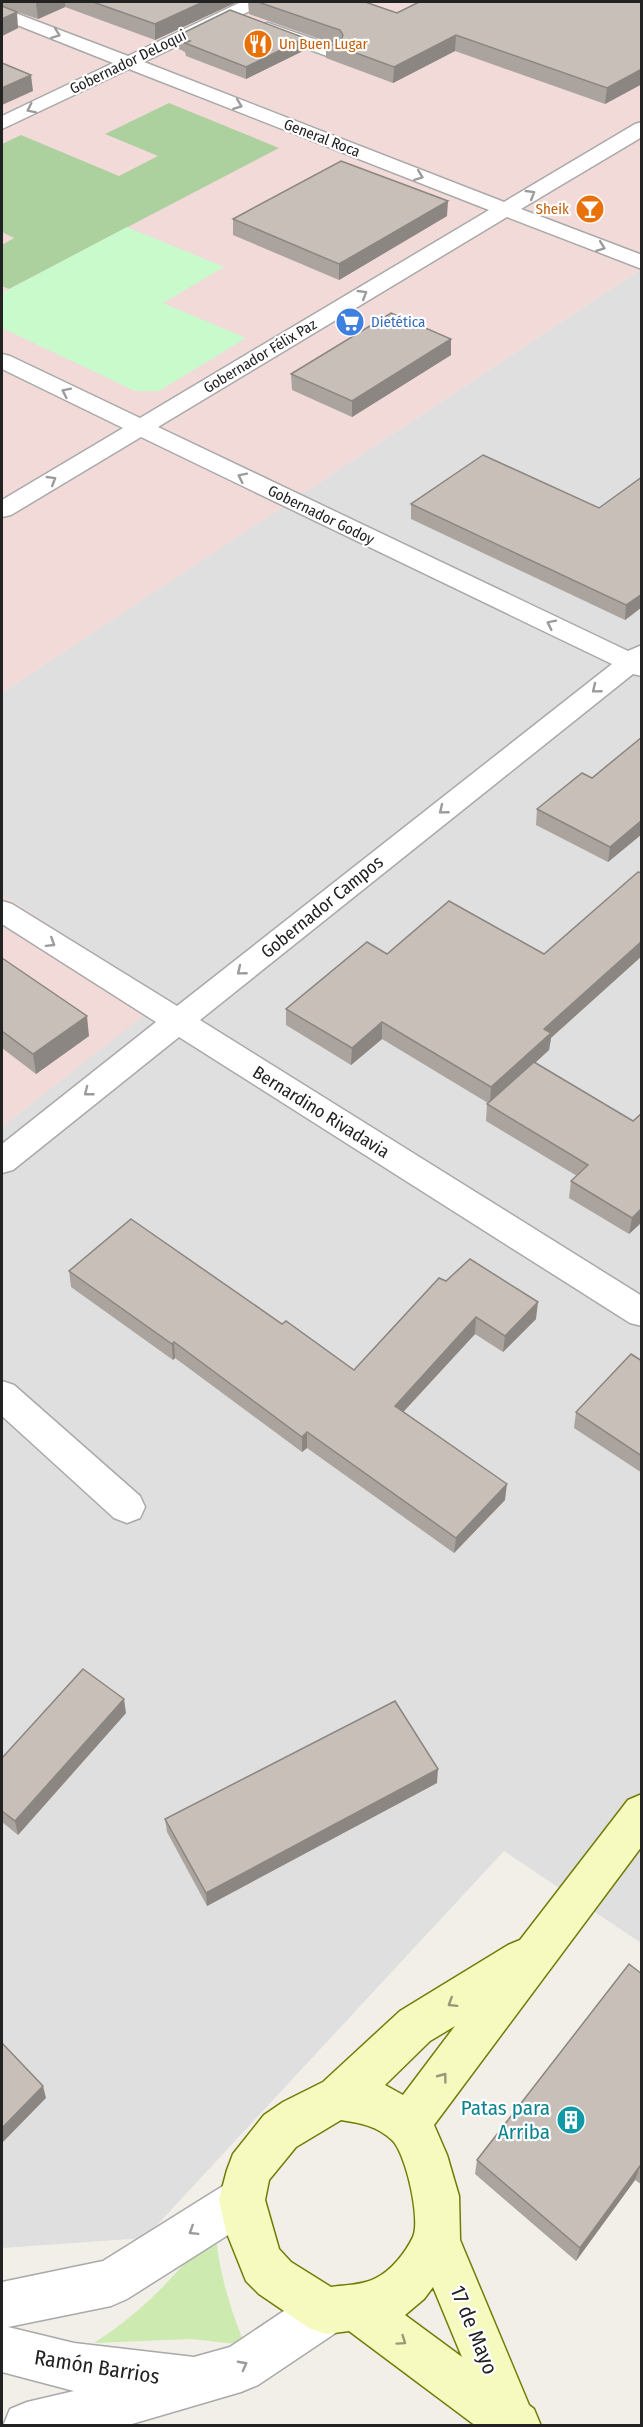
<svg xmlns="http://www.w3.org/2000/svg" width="643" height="2427" font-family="'Fira Sans Condensed',sans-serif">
<rect width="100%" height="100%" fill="#f2efe9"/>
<!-- residential -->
<path fill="#e0dfdf" d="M 641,269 L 641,1943 L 504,1851 L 145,2238 L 2,2248 L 2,1127 L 165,998 L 2,895 L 2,693 Z"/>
<!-- commercial -->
<g fill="#f2dad9">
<path d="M 2,2 L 641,2 L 641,269 L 2,693 Z"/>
<path d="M 2,895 L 166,998 L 2,1127 Z"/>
</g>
<!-- grass -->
<path fill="#cdebb0" d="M 215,2227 C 218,2269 229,2306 245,2345 L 191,2339 L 94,2343 C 142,2313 180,2271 215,2227 Z"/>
<!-- forest -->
<path fill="#add19e" d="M 169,103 L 279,148 L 9,289 L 2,286 L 2,245 L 14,238 L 2,232 L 2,144 L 21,135 L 119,176 L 158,156 L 105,134 Z"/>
<!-- park -->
<path fill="#c8facc" d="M 127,227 L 224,267 L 163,303 L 246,338 L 159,391 L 135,391 L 2,328 L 2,293 Z"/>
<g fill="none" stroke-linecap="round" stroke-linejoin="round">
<!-- lane casing -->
<g stroke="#a9a9a9" stroke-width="3">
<path id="lane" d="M 268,23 L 339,48 L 341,52 L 339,56 L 327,56 L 262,32 L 260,28 L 262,24 Z"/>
</g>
<!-- street casing -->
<g stroke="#a9a9a9" stroke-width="3">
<g id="street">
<path d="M 241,2 L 263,2 L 260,6 L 144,62 L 504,202 L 635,124 L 642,122 L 642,137 L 521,209 L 642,255 L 642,269 L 507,217 L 158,427 L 628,651 L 642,645 L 642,676 L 633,674 L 200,1020 L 642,1296 L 642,1326 L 630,1323 L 179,1037 L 13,1170 L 2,1173 L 2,1144 L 156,1022 L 2,924 L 2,901 L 12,904 L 177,1006 L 612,664 L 141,437 L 11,515 L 2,517 L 2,500 L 123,428 L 2,369 L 2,354 L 10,356 L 140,418 L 489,210 L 129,69 L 2,129 L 2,116 L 113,63 L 2,19 L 2,8 L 128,56 Z"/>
<path d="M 2,1381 L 14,1385 L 140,1496 L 145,1507 L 140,1518 L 127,1523 L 114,1518 L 2,1416 Z"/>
<path d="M 242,2177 L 258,2184 L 265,2200 L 258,2216 L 127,2299 L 111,2306 L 8,2327 L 74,2343 L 194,2357 L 230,2347 L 309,2294 L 326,2288 L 343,2294 L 349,2311 L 343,2328 L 258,2385 L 241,2392 L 125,2426 L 3,2426 L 10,2409 L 27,2402 L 74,2391 L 2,2372 L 2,2282 L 103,2261 L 226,2184 Z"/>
</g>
</g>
<!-- secondary casing -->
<g stroke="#707d05" stroke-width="3">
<path id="secondary" d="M 642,1794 L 642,1846 L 434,2125 L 447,2155 L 459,2196 L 460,2240 L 529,2405 L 534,2409 L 541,2426 L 476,2426 L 349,2331 L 326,2334 L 309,2328 L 259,2294 L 246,2281 L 226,2231 L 219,2200 L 227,2170 L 233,2154 L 264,2115 L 283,2102 L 323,2082 L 400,2011 L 508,1945 L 520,1940 L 628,1800 ZM 455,2026 L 403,2095 L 385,2085 L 430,2041 ZM 341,2120 C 361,2123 377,2126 392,2140 C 406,2153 421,2220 413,2237 C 406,2252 391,2271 376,2278 C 364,2285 345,2285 331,2287 L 291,2262 L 279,2249 L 265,2200 L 269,2180 L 296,2147 ZM 433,2287 L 462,2357 L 405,2315 L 424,2299 Z"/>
</g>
<!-- lane -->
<use href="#lane" fill="#fff" fill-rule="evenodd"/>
<!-- street -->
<use href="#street" fill="#fff" fill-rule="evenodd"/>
<!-- secondary -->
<use href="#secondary" fill="#f7fabf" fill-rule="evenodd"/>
</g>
<!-- wall -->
<g fill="#aba49e">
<path d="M 2,2 L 237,2 L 155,40 L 65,7 L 38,19 L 14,11 L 18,28 L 2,36 Z"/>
<path d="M 248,2 L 365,2 L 397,13 L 642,2 L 642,84 L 605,104 L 455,51 L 393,83 L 326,58 L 326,42 L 328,42 L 249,14 Z"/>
<path d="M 177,36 L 305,50 L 246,79 L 186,56 L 185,52 L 177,48 Z"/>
<path d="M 447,216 L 339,280 L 233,235 L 233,219 Z"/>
<path d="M 451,339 L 451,355 L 352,417 L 292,390 L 291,374 Z"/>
<path d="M 642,477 L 642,607 L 625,620 L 411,519 L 411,504 L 599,508 Z"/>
<path d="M 642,737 L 642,834 L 608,862 L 536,825 L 537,809 L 592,778 Z"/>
<path d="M 387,954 L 551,1038 L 549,1050 L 535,1063 L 633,1121 L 642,1113 L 642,1222 L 629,1234 L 569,1198 L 571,1181 L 577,1176 L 486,1121 L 487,1104 L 488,1103 L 382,1039 L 351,1065 L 286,1025 L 286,1009 Z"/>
<path d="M 2,958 L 89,1036 L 36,1074 L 2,1048 Z"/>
<path d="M 69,1271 L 282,1324 L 354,1370 L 446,1281 L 536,1319 L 503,1352 L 475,1334 L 403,1412 L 505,1500 L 454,1553 L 307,1448 L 302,1452 L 175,1358 L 173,1360 L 71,1287 Z"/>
<path d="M 642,1361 L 642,1473 L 574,1428 L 576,1412 Z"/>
<path d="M 126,1713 L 18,1835 L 2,1822 L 2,1758 Z"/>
<path d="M 437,1783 L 207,1906 L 167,1832 L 165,1819 Z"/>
<path d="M 642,1974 L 642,2185 L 635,2180 L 576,2261 L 475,2174 L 477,2160 Z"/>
</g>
<!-- shaded-wall -->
<g fill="#8b8681">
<path d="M 41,2 L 65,2 L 65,7 L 38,19 L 36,3 Z"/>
<path d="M 203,2 L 237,2 L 155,40 L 155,24 Z"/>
<path d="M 17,12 L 18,28 L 2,36 L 2,19 Z"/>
<path d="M 456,35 L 455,51 L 393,83 L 394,67 Z"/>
<path d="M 305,38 L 305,50 L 246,79 L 246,67 Z"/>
<path d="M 642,69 L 642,84 L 605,104 L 607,88 Z"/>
<path d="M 31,75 L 33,91 L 2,105 L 2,88 Z"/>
<path d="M 448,201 L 447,216 L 339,280 L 339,264 Z"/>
<path d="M 451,339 L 451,355 L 352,417 L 352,401 Z"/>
<path d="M 642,594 L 642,607 L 625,620 L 626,605 Z"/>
<path d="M 642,820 L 642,834 L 608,862 L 610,847 Z"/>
<path d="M 642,941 L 642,956 L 551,1038 L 549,1050 L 490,1104 L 491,1087 L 544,1029 Z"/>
<path d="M 87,1016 L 89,1036 L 36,1074 L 33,1054 Z"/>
<path d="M 382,1022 L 382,1039 L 351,1065 L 352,1048 Z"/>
<path d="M 642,1208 L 642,1222 L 629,1234 L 632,1218 Z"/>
<path d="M 538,1302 L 536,1319 L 503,1352 L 505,1336 Z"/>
<path d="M 476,1317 L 475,1334 L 394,1422 L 395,1406 Z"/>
<path d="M 174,1342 L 175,1358 L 173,1360 L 172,1344 Z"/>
<path d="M 307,1432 L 307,1448 L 302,1452 L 302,1437 Z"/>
<path d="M 507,1484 L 505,1500 L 454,1553 L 456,1538 Z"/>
<path d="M 124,1699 L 126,1713 L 18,1835 L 15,1821 Z"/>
<path d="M 438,1769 L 437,1783 L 207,1906 L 206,1893 Z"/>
<path d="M 43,2086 L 46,2098 L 2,2143 L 2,2128 Z"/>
<path d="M 640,2166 L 635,2180 L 576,2261 L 580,2248 Z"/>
</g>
<!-- building -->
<g fill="#c7bfb8" stroke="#8b8681" stroke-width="1.5">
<path d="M 93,2 L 203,2 L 155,24 Z"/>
<path d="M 258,2 L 365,2 L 397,13 L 419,2 L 642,2 L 642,69 L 607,88 L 456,35 L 394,67 L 326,42 L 341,41 L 343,35 L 340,30 Z"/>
<path d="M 2,6 L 17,12 L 2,19 Z"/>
<path d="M 230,10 L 305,38 L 246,67 L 185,43 L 190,41 L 177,36 Z"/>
<path d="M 2,63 L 31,75 L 2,88 Z"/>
<path d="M 341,161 L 448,201 L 339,264 L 233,219 Z"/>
<path d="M 391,313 L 451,339 L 352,401 L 291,374 Z"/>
<path d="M 483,455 L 599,508 L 642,477 L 642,594 L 626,605 L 411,504 Z"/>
<path d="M 642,737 L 642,820 L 610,847 L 537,809 L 582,773 L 592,778 Z"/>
<path d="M 638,872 L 642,873 L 642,941 L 544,1029 L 551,1033 L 491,1087 L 382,1022 L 352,1048 L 286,1009 L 367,942 L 387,954 L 449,901 L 544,954 Z"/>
<path d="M 2,958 L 87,1016 L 33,1054 L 2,1031 Z"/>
<path d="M 534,1062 L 633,1121 L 642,1113 L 642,1208 L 632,1218 L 571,1181 L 588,1165 L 487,1104 Z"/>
<path d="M 131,1219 L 282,1324 L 286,1321 L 354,1370 L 439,1278 L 446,1281 L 470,1259 L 538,1302 L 505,1336 L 476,1317 L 395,1406 L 507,1484 L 456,1538 L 307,1432 L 302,1437 L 174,1342 L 172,1344 L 69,1271 Z"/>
<path d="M 631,1354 L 642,1361 L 642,1456 L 576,1412 Z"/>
<path d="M 83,1669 L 124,1699 L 15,1821 L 2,1811 L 2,1758 Z"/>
<path d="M 395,1701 L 438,1769 L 206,1893 L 165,1819 Z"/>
<path d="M 629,1964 L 642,1974 L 642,2168 L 640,2166 L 580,2248 L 477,2160 Z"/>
<path d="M 2,2043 L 43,2086 L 2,2128 Z"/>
</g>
<!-- one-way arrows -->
<defs><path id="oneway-chevron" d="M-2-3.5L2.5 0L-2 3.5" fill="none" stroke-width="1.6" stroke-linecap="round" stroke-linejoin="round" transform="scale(1.5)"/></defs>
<g stroke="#9c9c9c">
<use href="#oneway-chevron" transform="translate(56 34) rotate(21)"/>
<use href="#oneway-chevron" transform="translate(238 105) rotate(21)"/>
<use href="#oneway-chevron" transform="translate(31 109) rotate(154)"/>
<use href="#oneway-chevron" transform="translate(419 176) rotate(21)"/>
<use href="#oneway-chevron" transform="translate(531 194) rotate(-31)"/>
<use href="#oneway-chevron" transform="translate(601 247) rotate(21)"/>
<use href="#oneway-chevron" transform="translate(363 294) rotate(-31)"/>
<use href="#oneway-chevron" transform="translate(66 392) rotate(-154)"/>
<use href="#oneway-chevron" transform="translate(242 477) rotate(-154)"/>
<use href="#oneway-chevron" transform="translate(52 480) rotate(-31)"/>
<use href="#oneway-chevron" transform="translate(551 624) rotate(-154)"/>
<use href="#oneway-chevron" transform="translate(596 689) rotate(141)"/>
<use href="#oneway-chevron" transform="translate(443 810) rotate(141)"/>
<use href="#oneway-chevron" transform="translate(51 943) rotate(32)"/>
<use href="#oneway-chevron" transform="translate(241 971) rotate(141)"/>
<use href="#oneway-chevron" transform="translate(88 1092) rotate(142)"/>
<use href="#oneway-chevron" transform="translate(193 2231) rotate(148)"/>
<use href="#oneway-chevron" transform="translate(243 2365) rotate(-28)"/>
</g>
<g stroke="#979978">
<use href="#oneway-chevron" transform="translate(452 2003) rotate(148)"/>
<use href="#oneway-chevron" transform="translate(443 2077) rotate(-53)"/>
<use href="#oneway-chevron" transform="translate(402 2341) rotate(35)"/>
</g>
<!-- icons -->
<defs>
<g id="restaurant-disc" transform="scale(1.5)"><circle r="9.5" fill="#e8710a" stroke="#fff"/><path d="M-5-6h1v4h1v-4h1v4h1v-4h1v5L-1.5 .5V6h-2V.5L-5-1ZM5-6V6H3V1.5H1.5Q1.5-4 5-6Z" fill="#fff"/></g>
<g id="bar-disc" transform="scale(1.5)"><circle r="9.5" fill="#e8710a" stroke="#fff"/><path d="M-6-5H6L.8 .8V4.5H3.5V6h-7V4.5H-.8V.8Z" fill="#fff"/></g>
<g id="supermarket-disc" transform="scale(1.5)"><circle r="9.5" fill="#3f7fe0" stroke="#fff"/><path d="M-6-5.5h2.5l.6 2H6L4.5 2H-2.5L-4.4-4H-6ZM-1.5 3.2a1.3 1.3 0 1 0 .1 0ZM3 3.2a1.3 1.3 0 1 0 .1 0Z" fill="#fff"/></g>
<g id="building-disc" transform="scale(1.5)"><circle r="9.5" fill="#0f9aa8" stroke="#fff"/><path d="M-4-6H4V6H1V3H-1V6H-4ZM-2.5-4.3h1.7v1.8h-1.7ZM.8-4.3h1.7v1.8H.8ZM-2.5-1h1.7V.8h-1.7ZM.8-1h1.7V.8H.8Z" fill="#fff"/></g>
</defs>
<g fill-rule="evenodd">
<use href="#restaurant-disc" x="258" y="44"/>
<use href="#bar-disc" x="590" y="209"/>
<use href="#supermarket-disc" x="350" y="322"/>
<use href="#building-disc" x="571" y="2120"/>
</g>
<g text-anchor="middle" stroke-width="4.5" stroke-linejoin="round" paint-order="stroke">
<!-- far-food labels -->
<g font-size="15" fill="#c56008" stroke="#fff" text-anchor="start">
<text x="279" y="49">Un Buen Lugar</text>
<text x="569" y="214" text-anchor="end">Sheik</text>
</g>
<!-- far-street labels -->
<g font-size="15" fill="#222" stroke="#fff">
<text transform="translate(128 62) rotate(-26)" y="5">Gobernador DeLoqui</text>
<text transform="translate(322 138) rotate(21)" y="5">General Roca</text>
<text transform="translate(260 356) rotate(-31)" y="5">Gobernador Félix Paz</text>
<text transform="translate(321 515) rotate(26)" y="5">Gobernador Godoy</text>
</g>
<!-- far-shop labels -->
<g font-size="15" fill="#366cbe" stroke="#fff" text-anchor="start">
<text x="371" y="327">Dietética</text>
</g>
<!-- street labels -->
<g font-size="18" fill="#222" stroke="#fff">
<text transform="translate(322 907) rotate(-39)" y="6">Gobernador Campos</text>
<text transform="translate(321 1112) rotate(32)" y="6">Bernardino Rivadavia</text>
</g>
<!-- near-culture labels -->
<g font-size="21" fill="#0d838f" stroke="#fff" text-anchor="end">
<text x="550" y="2115">Patas para<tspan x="550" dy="24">Arriba</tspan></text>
</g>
<!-- near-street labels -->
<g font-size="21" fill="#222" stroke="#fff">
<text transform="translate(474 2330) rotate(68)" y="7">17 de Mayo</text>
<text transform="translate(97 2367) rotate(9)" y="7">Ramón Barrios</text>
</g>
</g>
<!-- border -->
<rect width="643" height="2427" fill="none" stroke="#222222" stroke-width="6"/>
</svg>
